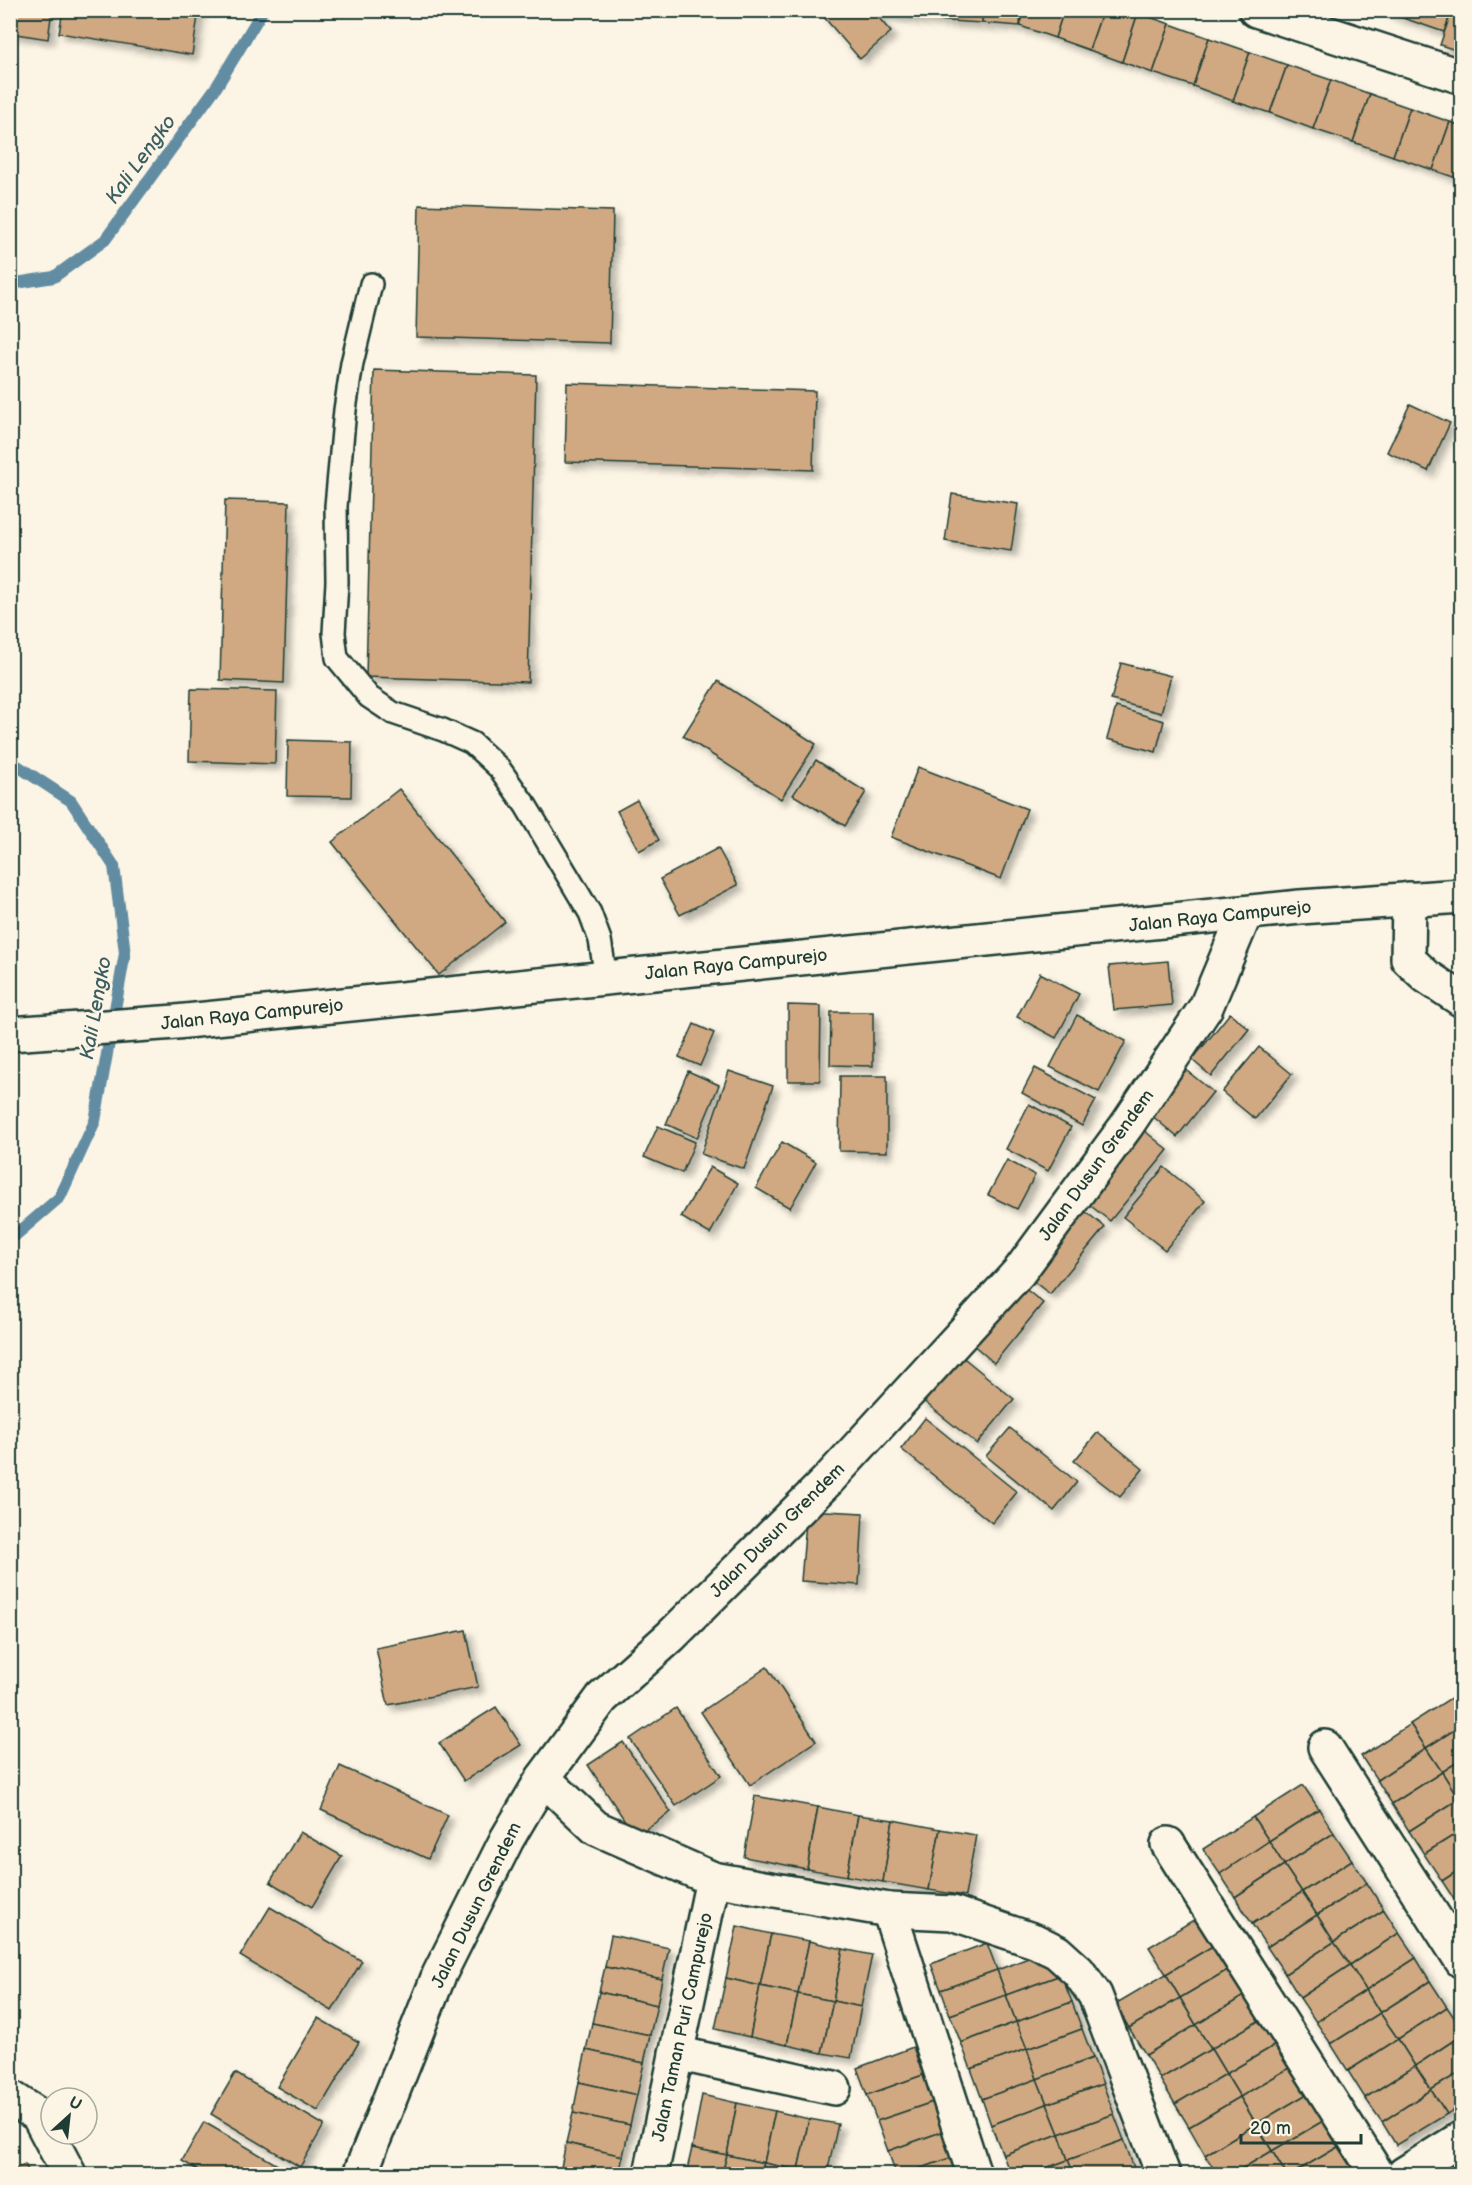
<svg xmlns="http://www.w3.org/2000/svg" width="1472" height="2185" font-family="'Balsamiq Sans',sans-serif">
<defs>
<filter id="shadow"><feDropShadow dx="5.5" dy="5.5" stdDeviation="3" flood-color="#0004"/></filter>
</defs>
<rect width="100%" height="100%" fill="#fcf5e5"/>
<filter id="ink" filterUnits="userSpaceOnUse"><feTurbulence type="fractalNoise" baseFrequency=".0167" numOctaves="2"/><feDisplacementMap in="SourceGraphic" scale="12" xChannelSelector="R" yChannelSelector="G"/><feConvolveMatrix kernelMatrix="1 2 1 2 8 2 1 2 1" color-interpolation-filters="sRGB"/></filter>
<g filter="url(#ink)">
<g fill="none" stroke-linecap="round" stroke-linejoin="round">
<!-- stream -->
<g stroke="#628ca2" stroke-width="12">
<path d="M 10,284 L 54,277 L 105,240 L 217,86 L 263,10"/>
<path d="M 10,761 L 71,801 L 114,866 L 125,953 L 95,1121 L 60,1197 L 10,1240"/>
</g>
</g>
<!-- building -->
<g fill="#d0a982" stroke="#1f3d34" stroke-width="1.5" filter="url(#shadow)">
<path d="M 10,10 L 52,10 L 48,39 L 10,33 Z"/>
<path d="M 63,10 L 199,10 L 192,55 L 59,33 Z"/>
<path d="M 827,10 L 872,10 L 891,32 L 860,59 L 822,15 Z"/>
<path d="M 876,10 L 915,10 L 915,18 L 876,14 Z"/>
<path d="M 915,10 L 949,10 L 949,21 L 915,18 Z"/>
<path d="M 949,10 L 983,10 L 982,23 L 949,21 Z"/>
<path d="M 983,10 L 1021,10 L 1020,26 L 982,23 Z"/>
<path d="M 1025,10 L 1064,10 L 1055,38 L 1020,26 Z"/>
<path d="M 1064,10 L 1103,10 L 1089,50 L 1055,38 Z"/>
<path d="M 1103,10 L 1130,10 L 1138,13 L 1122,62 L 1089,50 Z"/>
<path d="M 1381,10 L 1409,10 L 1406,19 Z"/>
<path d="M 1409,10 L 1452,10 L 1444,32 L 1406,19 Z"/>
<path d="M 1452,10 L 1462,14 L 1462,52 L 1440,45 Z"/>
<path d="M 1138,13 L 1170,24 L 1153,73 L 1122,62 Z"/>
<path d="M 1170,24 L 1209,38 L 1193,86 L 1153,73 Z"/>
<path d="M 1209,38 L 1250,52 L 1233,101 L 1193,86 Z"/>
<path d="M 1250,52 L 1287,65 L 1270,113 L 1233,101 Z"/>
<path d="M 1287,65 L 1331,80 L 1313,129 L 1270,113 Z"/>
<path d="M 1331,80 L 1370,94 L 1353,142 L 1313,129 Z"/>
<path d="M 1370,94 L 1410,108 L 1393,156 L 1353,142 Z"/>
<path d="M 1410,108 L 1450,122 L 1433,170 L 1393,156 Z"/>
<path d="M 1450,122 L 1462,126 L 1462,180 L 1433,170 Z"/>
<path d="M 419,205 L 613,211 L 610,343 L 416,337 Z"/>
<path d="M 374,370 L 536,375 L 528,682 L 366,677 Z"/>
<path d="M 567,383 L 815,391 L 813,470 L 565,462 Z"/>
<path d="M 1410,404 L 1450,423 L 1428,471 L 1387,452 Z"/>
<path d="M 952,494 L 1018,504 L 1011,551 L 945,541 Z"/>
<path d="M 225,500 L 289,502 L 284,683 L 220,680 Z"/>
<path d="M 1121,663 L 1171,676 L 1161,713 L 1111,700 Z"/>
<path d="M 718,681 L 816,744 L 781,799 L 683,736 Z"/>
<path d="M 191,689 L 277,691 L 275,764 L 189,761 Z"/>
<path d="M 1116,707 L 1164,721 L 1156,752 L 1107,739 Z"/>
<path d="M 288,740 L 352,742 L 351,797 L 287,796 Z"/>
<path d="M 816,760 L 866,792 L 845,826 L 793,795 Z"/>
<path d="M 918,767 L 1027,809 L 1001,879 L 891,837 Z"/>
<path d="M 399,789 L 505,922 L 439,975 L 332,842 Z"/>
<path d="M 637,800 L 659,840 L 639,851 L 617,811 Z"/>
<path d="M 718,848 L 738,885 L 680,915 L 660,879 Z"/>
<path d="M 1168,961 L 1172,1005 L 1114,1010 L 1109,966 Z"/>
<path d="M 1040,973 L 1079,994 L 1056,1038 L 1017,1017 Z"/>
<path d="M 788,1005 L 821,1006 L 820,1081 L 788,1081 Z"/>
<path d="M 831,1012 L 873,1012 L 873,1066 L 830,1065 Z"/>
<path d="M 1230,1013 L 1249,1029 L 1211,1076 L 1192,1060 Z"/>
<path d="M 1077,1015 L 1126,1041 L 1099,1092 L 1050,1067 Z"/>
<path d="M 694,1024 L 714,1033 L 700,1066 L 679,1057 Z"/>
<path d="M 1259,1047 L 1292,1074 L 1255,1119 L 1222,1092 Z"/>
<path d="M 1035,1068 L 1096,1100 L 1082,1126 L 1022,1093 Z"/>
<path d="M 1186,1070 L 1213,1092 L 1177,1137 L 1150,1114 Z"/>
<path d="M 688,1071 L 719,1085 L 697,1138 L 666,1124 Z"/>
<path d="M 729,1071 L 773,1086 L 744,1169 L 701,1154 Z"/>
<path d="M 840,1076 L 887,1076 L 887,1152 L 839,1151 Z"/>
<path d="M 1029,1104 L 1071,1127 L 1048,1171 L 1006,1149 Z"/>
<path d="M 658,1126 L 695,1142 L 682,1173 L 644,1157 Z"/>
<path d="M 1140,1127 L 1168,1150 L 1110,1221 L 1082,1199 Z"/>
<path d="M 782,1142 L 816,1162 L 790,1208 L 756,1188 Z"/>
<path d="M 1007,1160 L 1035,1175 L 1017,1209 L 988,1195 Z"/>
<path d="M 710,1167 L 738,1183 L 710,1234 L 681,1217 Z"/>
<path d="M 1164,1167 L 1205,1201 L 1165,1250 L 1123,1217 Z"/>
<path d="M 1076,1204 L 1105,1227 L 1050,1294 L 1021,1272 Z"/>
<path d="M 1018,1283 L 1043,1303 L 994,1363 L 970,1342 Z"/>
<path d="M 954,1350 L 1014,1399 L 977,1444 L 917,1396 Z"/>
<path d="M 925,1418 L 1017,1492 L 992,1523 L 901,1449 Z"/>
<path d="M 1010,1428 L 1077,1482 L 1054,1511 L 986,1456 Z"/>
<path d="M 1098,1432 L 1143,1469 L 1120,1497 L 1074,1461 Z"/>
<path d="M 807,1510 L 863,1513 L 859,1585 L 801,1581 Z"/>
<path d="M 466,1630 L 478,1687 L 388,1705 L 376,1648 Z"/>
<path d="M 767,1667 L 816,1741 L 750,1785 L 701,1712 Z"/>
<path d="M 1460,1692 L 1462,1725 L 1426,1748 L 1410,1724 Z"/>
<path d="M 496,1707 L 521,1745 L 464,1781 L 439,1743 Z"/>
<path d="M 676,1708 L 721,1776 L 676,1806 L 630,1739 Z"/>
<path d="M 1410,1724 L 1426,1748 L 1377,1780 L 1361,1756 Z"/>
<path d="M 1462,1725 L 1462,1759 L 1442,1772 L 1426,1748 Z"/>
<path d="M 623,1742 L 671,1812 L 635,1836 L 588,1765 Z"/>
<path d="M 1426,1748 L 1442,1772 L 1392,1804 L 1377,1780 Z"/>
<path d="M 1462,1759 L 1462,1797 L 1459,1799 L 1442,1772 Z"/>
<path d="M 340,1766 L 448,1815 L 428,1859 L 321,1810 Z"/>
<path d="M 1442,1772 L 1459,1799 L 1409,1831 L 1392,1804 Z"/>
<path d="M 1303,1785 L 1319,1809 L 1269,1841 L 1253,1817 Z"/>
<path d="M 755,1796 L 818,1807 L 807,1869 L 744,1857 Z"/>
<path d="M 1459,1799 L 1462,1802 L 1462,1830 L 1424,1854 L 1409,1831 Z"/>
<path d="M 818,1807 L 858,1815 L 847,1876 L 807,1869 Z"/>
<path d="M 1319,1809 L 1334,1833 L 1284,1865 L 1269,1841 Z"/>
<path d="M 858,1815 L 893,1820 L 883,1882 L 847,1876 Z"/>
<path d="M 1253,1817 L 1269,1841 L 1220,1874 L 1203,1849 Z"/>
<path d="M 893,1820 L 940,1829 L 929,1890 L 883,1882 Z"/>
<path d="M 940,1829 L 976,1835 L 965,1896 L 929,1890 Z"/>
<path d="M 1462,1830 L 1462,1868 L 1442,1881 L 1424,1854 Z"/>
<path d="M 300,1832 L 342,1856 L 312,1907 L 270,1882 Z"/>
<path d="M 1334,1833 L 1352,1860 L 1302,1892 L 1284,1865 Z"/>
<path d="M 1269,1841 L 1284,1865 L 1235,1897 L 1220,1874 Z"/>
<path d="M 1352,1860 L 1367,1883 L 1317,1915 L 1302,1892 Z"/>
<path d="M 1284,1865 L 1302,1892 L 1252,1924 L 1235,1897 Z"/>
<path d="M 1462,1868 L 1462,1901 L 1457,1904 L 1442,1881 Z"/>
<path d="M 1367,1883 L 1384,1910 L 1334,1942 L 1317,1915 Z"/>
<path d="M 1302,1892 L 1317,1915 L 1267,1947 L 1252,1924 Z"/>
<path d="M 270,1907 L 362,1961 L 332,2011 L 240,1956 Z"/>
<path d="M 1384,1910 L 1399,1933 L 1350,1965 L 1334,1942 Z"/>
<path d="M 1317,1915 L 1334,1942 L 1285,1974 L 1267,1947 Z"/>
<path d="M 1200,1916 L 1216,1944 L 1166,1974 L 1149,1947 Z"/>
<path d="M 737,1926 L 771,1934 L 760,1986 L 726,1978 Z"/>
<path d="M 1399,1933 L 1416,1958 L 1366,1990 L 1350,1965 Z"/>
<path d="M 771,1934 L 809,1941 L 798,1994 L 760,1986 Z"/>
<path d="M 611,1935 L 669,1948 L 662,1979 L 605,1967 Z"/>
<path d="M 809,1941 L 843,1949 L 833,2001 L 798,1994 Z"/>
<path d="M 1334,1942 L 1350,1965 L 1300,1998 L 1285,1974 Z"/>
<path d="M 987,1943 L 997,1970 L 941,1990 L 931,1964 Z"/>
<path d="M 1216,1944 L 1231,1968 L 1180,1998 L 1166,1974 Z"/>
<path d="M 843,1949 L 872,1955 L 861,2007 L 833,2001 Z"/>
<path d="M 1052,1949 L 1061,1975 L 1006,1995 L 997,1970 Z"/>
<path d="M 1416,1958 L 1430,1981 L 1380,2013 L 1366,1990 Z"/>
<path d="M 1350,1965 L 1366,1990 L 1316,2022 L 1300,1998 Z"/>
<path d="M 605,1967 L 662,1979 L 657,2005 L 599,1992 Z"/>
<path d="M 1231,1968 L 1247,1994 L 1196,2025 L 1180,1998 Z"/>
<path d="M 997,1970 L 1006,1995 L 950,2015 L 941,1990 Z"/>
<path d="M 1166,1974 L 1180,1998 L 1129,2028 L 1115,2004 Z"/>
<path d="M 1061,1975 L 1072,2002 L 1016,2022 L 1006,1995 Z"/>
<path d="M 726,1978 L 760,1986 L 750,2037 L 715,2029 Z"/>
<path d="M 1430,1981 L 1447,2007 L 1398,2039 L 1380,2013 Z"/>
<path d="M 760,1986 L 798,1994 L 787,2045 L 750,2037 Z"/>
<path d="M 1366,1990 L 1380,2013 L 1331,2044 L 1316,2022 Z"/>
<path d="M 599,1992 L 657,2005 L 650,2035 L 592,2023 Z"/>
<path d="M 798,1994 L 833,2001 L 822,2053 L 787,2045 Z"/>
<path d="M 1247,1994 L 1262,2019 L 1211,2049 L 1196,2025 Z"/>
<path d="M 1006,1995 L 1016,2022 L 961,2043 L 950,2015 Z"/>
<path d="M 1180,1998 L 1196,2025 L 1146,2055 L 1129,2028 Z"/>
<path d="M 833,2001 L 861,2007 L 851,2058 L 822,2053 Z"/>
<path d="M 1072,2002 L 1082,2029 L 1027,2049 L 1016,2022 Z"/>
<path d="M 1447,2007 L 1462,2029 L 1462,2035 L 1415,2066 L 1398,2039 Z"/>
<path d="M 1380,2013 L 1398,2039 L 1348,2071 L 1331,2044 Z"/>
<path d="M 318,2018 L 359,2042 L 318,2111 L 277,2087 Z"/>
<path d="M 1262,2019 L 1277,2044 L 1226,2074 L 1211,2049 Z"/>
<path d="M 1016,2022 L 1027,2049 L 971,2069 L 961,2043 Z"/>
<path d="M 592,2023 L 650,2035 L 644,2063 L 586,2050 Z"/>
<path d="M 1196,2025 L 1211,2049 L 1160,2079 L 1146,2055 Z"/>
<path d="M 1082,2029 L 1093,2058 L 1037,2079 L 1027,2049 Z"/>
<path d="M 1462,2035 L 1462,2071 L 1431,2090 L 1415,2066 Z"/>
<path d="M 1398,2039 L 1415,2066 L 1365,2098 L 1348,2071 Z"/>
<path d="M 1277,2044 L 1291,2067 L 1240,2097 L 1226,2074 Z"/>
<path d="M 913,2047 L 923,2075 L 867,2095 L 857,2068 Z"/>
<path d="M 1027,2049 L 1037,2079 L 982,2099 L 971,2069 Z"/>
<path d="M 1211,2049 L 1226,2074 L 1175,2104 L 1160,2079 Z"/>
<path d="M 586,2050 L 644,2063 L 637,2095 L 579,2082 Z"/>
<path d="M 1093,2058 L 1103,2084 L 1047,2104 L 1037,2079 Z"/>
<path d="M 1415,2066 L 1431,2090 L 1382,2122 L 1365,2098 Z"/>
<path d="M 1291,2067 L 1307,2094 L 1256,2124 L 1240,2097 Z"/>
<path d="M 1462,2071 L 1462,2104 L 1447,2114 L 1431,2090 Z"/>
<path d="M 235,2073 L 324,2125 L 300,2167 L 211,2114 Z"/>
<path d="M 1226,2074 L 1240,2097 L 1189,2127 L 1175,2104 Z"/>
<path d="M 923,2075 L 933,2102 L 877,2121 L 867,2095 Z"/>
<path d="M 1037,2079 L 1047,2104 L 991,2125 L 982,2099 Z"/>
<path d="M 579,2082 L 637,2095 L 630,2125 L 573,2113 Z"/>
<path d="M 1103,2084 L 1114,2114 L 1059,2134 L 1047,2104 Z"/>
<path d="M 1431,2090 L 1447,2114 L 1396,2145 L 1382,2122 Z"/>
<path d="M 1307,2094 L 1323,2121 L 1272,2151 L 1256,2124 Z"/>
<path d="M 702,2095 L 737,2103 L 727,2155 L 692,2148 Z"/>
<path d="M 1240,2097 L 1256,2124 L 1205,2155 L 1189,2127 Z"/>
<path d="M 933,2102 L 944,2131 L 888,2151 L 877,2121 Z"/>
<path d="M 737,2103 L 775,2111 L 764,2163 L 727,2155 Z"/>
<path d="M 1047,2104 L 1059,2134 L 1003,2155 L 991,2125 Z"/>
<path d="M 775,2111 L 809,2119 L 798,2170 L 764,2163 Z"/>
<path d="M 573,2113 L 630,2125 L 623,2156 L 566,2143 Z"/>
<path d="M 1114,2114 L 1124,2140 L 1068,2160 L 1059,2134 Z"/>
<path d="M 809,2119 L 838,2124 L 827,2174 L 798,2170 Z"/>
<path d="M 1323,2121 L 1338,2147 L 1292,2174 L 1286,2174 L 1272,2151 Z"/>
<path d="M 204,2122 L 293,2174 L 205,2174 L 182,2161 Z"/>
<path d="M 1256,2124 L 1272,2151 L 1233,2174 L 1217,2174 L 1205,2155 Z"/>
<path d="M 944,2131 L 953,2157 L 905,2174 L 896,2174 L 888,2151 Z"/>
<path d="M 1059,2134 L 1068,2160 L 1030,2174 L 1010,2174 L 1003,2155 Z"/>
<path d="M 1124,2140 L 1134,2168 L 1116,2174 L 1074,2174 L 1068,2160 Z"/>
<path d="M 566,2143 L 623,2156 L 619,2174 L 572,2174 L 560,2172 Z"/>
<path d="M 1338,2147 L 1353,2170 L 1346,2174 L 1292,2174 Z"/>
<path d="M 692,2148 L 727,2155 L 722,2174 L 686,2174 Z"/>
<path d="M 1272,2151 L 1286,2174 L 1233,2174 Z"/>
<path d="M 727,2155 L 764,2163 L 761,2174 L 722,2174 Z"/>
<path d="M 953,2157 L 959,2174 L 905,2174 Z"/>
<path d="M 1068,2160 L 1074,2174 L 1030,2174 Z"/>
<path d="M 764,2163 L 798,2170 L 797,2174 L 761,2174 Z"/>
<path d="M 25,2164 L 30,2174 L 10,2174 L 10,2171 Z"/>
</g>
<g fill="none" stroke-linecap="round" stroke-linejoin="round">
<!-- service casing -->
<g stroke="#1f3d34" stroke-width="26">
<path id="service" d="M 371,284 L 352,363 L 345,410 L 336,506 L 337,582 L 334,633 L 337,658 L 369,697 L 393,713 L 443,730 L 472,743 L 499,768 L 526,806 L 590,913 L 600,940 L 606,978"/>
</g>
<!-- minor casing -->
<g stroke="#1f3d34" stroke-width="38">
<g id="minor">
<path d="M 1256,10 L 1462,77"/>
<path d="M 1409,899 L 1408,959 L 1426,976 L 1462,1000"/>
<path d="M 1325,1747 L 1462,1961"/>
<path d="M 543,1778 L 596,1828 L 713,1879 L 889,1910 L 952,1913 L 1035,1941 L 1057,1952 L 1078,1971 L 1095,1995 L 1163,2174"/>
<path d="M 1168,1844 L 1377,2174"/>
<path d="M 889,1910 L 974,2174"/>
<path d="M 676,2053 L 834,2088"/>
<path d="M 10,2097 L 38,2115 L 69,2174"/>
<path d="M 360,2174 L 439,1975 L 507,1839 L 543,1778 L 602,1698 L 671,1636 L 829,1479 L 1019,1272 L 1127,1125 L 1206,1007 L 1245,914"/>
<path d="M 651,2174 L 713,1879"/>
<path d="M 1404,2174 L 1462,2138"/>
</g>
</g>
<!-- primary casing -->
<g stroke="#1f3d34" stroke-width="38">
<path id="primary" d="M 10,1034 L 176,1022 L 1300,907 L 1462,896"/>
</g>
<!-- service -->
<use href="#service" stroke="#fcf5e5" stroke-width="21"/>
<!-- minor -->
<use href="#minor" stroke="#fcf5e5" stroke-width="33"/>
<!-- primary -->
<use href="#primary" stroke="#fcf5e5" stroke-width="33"/>
</g>
</g>
<g text-anchor="middle" stroke-width="5" stroke-linejoin="round" paint-order="stroke">
<!-- street labels -->
<g font-size="18" fill="#1f3d34" stroke="#fcf5e5">
<text transform="translate(1220 916) rotate(-6)" y="6">Jalan Raya Campurejo</text>
<text transform="translate(736 964) rotate(-6)" y="6">Jalan Raya Campurejo</text>
<text transform="translate(252 1014) rotate(-6)" y="6">Jalan Raya Campurejo</text>
<text transform="translate(1096 1165) rotate(-54)" y="6">Jalan Dusun Grendem</text>
<text transform="translate(777 1530) rotate(-45)" y="6">Jalan Dusun Grendem</text>
<text transform="translate(476 1905) rotate(-64)" y="6">Jalan Dusun Grendem</text>
<text transform="translate(682 2027) rotate(-78)" y="6">Jalan Taman Puri Campurejo</text>
</g>
<!-- water labels -->
<g font-size="20" font-style="italic" fill="#3b5e62" stroke="#fcf5e5">
<text transform="translate(140 159) rotate(-54)" y="7">Kali Lengko</text>
<text transform="translate(95 1008) rotate(-80)" y="7">Kali Lengko</text>
</g>
</g>
<!-- margin -->
<rect width="1472" height="2185" fill="none" stroke="#fcf5e5" stroke-width="36"/>
<rect x="18" y="18" width="1436" height="2149" fill="none" stroke="#1f3d34" stroke-width="2" filter="url(#ink)"/>
<!-- north arrow -->
<g transform="translate(69 2116) rotate(27)"><circle r="28" fill="#fcf5e5" stroke="#a4ab9e" stroke-width="1.5"/>
<path d="M0-4.5L10 22L0 15L-10 22Z" fill="#1f3d34"/>
<text y="-9" font-size="16" font-weight="bold" text-anchor="middle" fill="#1f3d34">U</text>
</g>
<!-- scale -->
<path d="M1241 2134v9h120v-9" fill="none" stroke="#1f3d34" stroke-width="3"/>
<text x="1250" y="2134" font-size="18" fill="#1f3d34" stroke="#fcf5e5" stroke-width="4.5" paint-order="stroke">20 m</text>
</svg>
